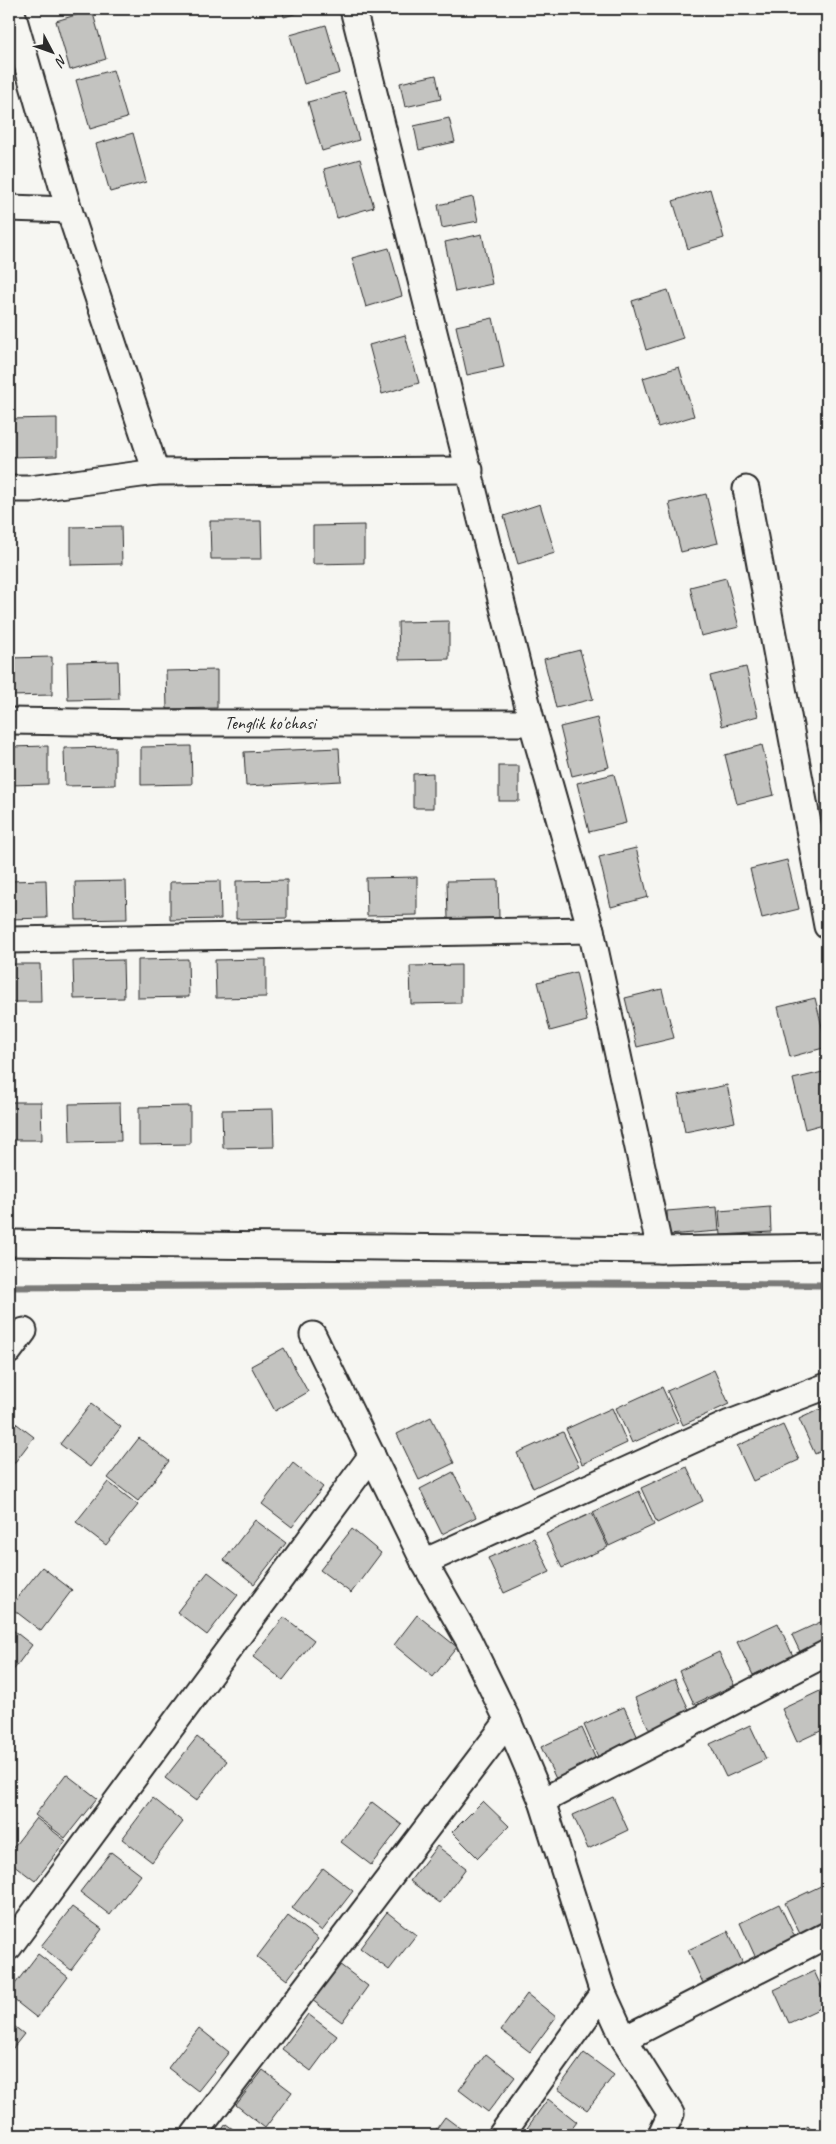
<svg xmlns="http://www.w3.org/2000/svg" width="836" height="2144" font-family="Caveat,sans-serif">
<rect width="100%" height="100%" fill="#f6f6f2"/>
<filter id="ink" filterUnits="userSpaceOnUse"><feTurbulence type="fractalNoise" baseFrequency=".02" numOctaves="2"/><feDisplacementMap in="SourceGraphic" scale="10" xChannelSelector="R" yChannelSelector="G"/><feConvolveMatrix kernelMatrix="1 2 1 2 8 2 1 2 1" color-interpolation-filters="sRGB"/></filter>
<g filter="url(#ink)">
<g fill="none" stroke-linecap="round" stroke-linejoin="round">
<!-- stream -->
<path stroke="#7a7a78" stroke-width="7" d="M 9,1287 L 581,1284 L 827,1285"/>
</g>
<!-- building -->
<g fill="#c3c3c0" stroke="#2b2b2b">
<path d="M 282,9 L 311,9 L 284,17 Z"/>
<path d="M 92,10 L 106,59 L 70,70 L 56,21 Z"/>
<path d="M 326,25 L 340,73 L 304,84 L 290,35 Z"/>
<path d="M 113,70 L 127,118 L 90,129 L 76,80 Z"/>
<path d="M 436,75 L 441,99 L 405,107 L 400,83 Z"/>
<path d="M 345,92 L 359,140 L 322,151 L 308,102 Z"/>
<path d="M 449,118 L 455,142 L 419,150 L 414,126 Z"/>
<path d="M 133,133 L 146,182 L 110,192 L 96,144 Z"/>
<path d="M 360,159 L 374,207 L 337,218 L 324,169 Z"/>
<path d="M 710,189 L 724,238 L 688,249 L 673,201 Z"/>
<path d="M 473,197 L 478,221 L 442,228 L 438,205 Z"/>
<path d="M 482,234 L 492,284 L 455,292 L 445,242 Z"/>
<path d="M 389,248 L 402,296 L 366,307 L 352,258 Z"/>
<path d="M 668,290 L 683,338 L 646,350 L 632,301 Z"/>
<path d="M 493,318 L 504,367 L 467,375 L 456,326 Z"/>
<path d="M 405,335 L 419,383 L 382,394 L 369,345 Z"/>
<path d="M 679,367 L 694,416 L 658,427 L 643,378 Z"/>
<path d="M 57,418 L 57,456 L 9,457 L 9,419 Z"/>
<path d="M 706,494 L 718,543 L 681,552 L 669,503 Z"/>
<path d="M 540,504 L 555,553 L 518,564 L 504,516 Z"/>
<path d="M 210,521 L 261,521 L 262,559 L 211,559 Z"/>
<path d="M 364,525 L 364,563 L 313,564 L 313,526 Z"/>
<path d="M 121,526 L 122,564 L 71,565 L 71,527 Z"/>
<path d="M 726,578 L 739,627 L 701,636 L 690,587 Z"/>
<path d="M 449,621 L 449,659 L 399,660 L 398,622 Z"/>
<path d="M 580,650 L 593,699 L 556,708 L 544,659 Z"/>
<path d="M 52,657 L 52,695 L 9,696 L 9,658 Z"/>
<path d="M 118,661 L 119,699 L 68,700 L 67,662 Z"/>
<path d="M 746,667 L 758,716 L 722,726 L 710,676 Z"/>
<path d="M 217,670 L 217,708 L 167,709 L 166,671 Z"/>
<path d="M 597,718 L 609,767 L 572,776 L 560,727 Z"/>
<path d="M 762,745 L 774,795 L 737,804 L 725,755 Z"/>
<path d="M 48,746 L 48,784 L 9,785 L 9,747 Z"/>
<path d="M 191,746 L 192,784 L 141,785 L 141,747 Z"/>
<path d="M 115,747 L 115,785 L 65,786 L 64,748 Z"/>
<path d="M 339,748 L 341,781 L 246,786 L 244,752 Z"/>
<rect x="499" y="766" width="20" height="35"/>
<path d="M 433,773 L 433,808 L 413,808 L 413,774 Z"/>
<path d="M 614,774 L 626,823 L 589,832 L 577,783 Z"/>
<path d="M 636,848 L 648,897 L 611,907 L 599,857 Z"/>
<path d="M 787,860 L 799,909 L 762,918 L 750,869 Z"/>
<path d="M 417,877 L 417,915 L 367,916 L 366,878 Z"/>
<path d="M 46,880 L 47,918 L 9,919 L 9,881 Z"/>
<path d="M 287,880 L 287,918 L 236,919 L 236,881 Z"/>
<path d="M 498,880 L 499,918 L 448,919 L 447,881 Z"/>
<path d="M 126,881 L 127,919 L 76,920 L 75,882 Z"/>
<path d="M 220,881 L 221,919 L 170,920 L 170,882 Z"/>
<path d="M 188,959 L 189,997 L 138,998 L 138,960 Z"/>
<path d="M 266,959 L 266,997 L 216,998 L 215,960 Z"/>
<path d="M 123,960 L 124,998 L 74,999 L 73,961 Z"/>
<path d="M 9,964 L 40,964 L 41,1002 L 9,1002 Z"/>
<path d="M 461,965 L 461,1003 L 411,1004 L 410,966 Z"/>
<path d="M 576,972 L 587,1021 L 550,1031 L 538,982 Z"/>
<path d="M 662,989 L 674,1038 L 637,1047 L 625,998 Z"/>
<path d="M 815,998 L 827,1047 L 790,1057 L 778,1007 Z"/>
<path d="M 827,1071 L 827,1123 L 805,1129 L 793,1079 Z"/>
<path d="M 727,1085 L 735,1122 L 685,1132 L 678,1095 Z"/>
<path d="M 9,1102 L 41,1102 L 42,1140 L 9,1140 Z"/>
<path d="M 120,1103 L 121,1141 L 70,1142 L 69,1104 Z"/>
<path d="M 190,1106 L 190,1144 L 139,1145 L 139,1107 Z"/>
<path d="M 273,1109 L 274,1147 L 223,1148 L 222,1110 Z"/>
<path d="M 717,1207 L 719,1231 L 668,1235 L 667,1211 Z"/>
<path d="M 770,1207 L 771,1232 L 721,1235 L 719,1211 Z"/>
<path d="M 284,1348 L 308,1392 L 275,1411 L 251,1366 Z"/>
<path d="M 714,1370 L 729,1404 L 683,1425 L 667,1391 Z"/>
<path d="M 662,1387 L 678,1422 L 632,1443 L 616,1408 Z"/>
<path d="M 91,1404 L 121,1427 L 90,1467 L 60,1444 Z"/>
<path d="M 827,1406 L 827,1448 L 815,1454 L 799,1419 Z"/>
<path d="M 612,1408 L 627,1443 L 582,1464 L 566,1429 Z"/>
<path d="M 431,1417 L 454,1463 L 419,1480 L 397,1434 Z"/>
<path d="M 9,1418 L 34,1437 L 9,1470 Z"/>
<path d="M 783,1425 L 799,1460 L 753,1481 L 737,1446 Z"/>
<path d="M 563,1432 L 579,1466 L 533,1488 L 517,1453 Z"/>
<path d="M 139,1438 L 169,1461 L 138,1501 L 108,1478 Z"/>
<path d="M 293,1463 L 323,1487 L 292,1527 L 262,1504 Z"/>
<path d="M 687,1467 L 703,1501 L 657,1523 L 641,1488 Z"/>
<path d="M 453,1472 L 476,1517 L 442,1534 L 420,1489 Z"/>
<path d="M 108,1482 L 138,1505 L 106,1545 L 76,1522 Z"/>
<path d="M 639,1491 L 654,1525 L 609,1546 L 593,1512 Z"/>
<path d="M 592,1513 L 608,1547 L 562,1568 L 546,1534 Z"/>
<path d="M 255,1520 L 286,1543 L 254,1584 L 224,1560 Z"/>
<path d="M 352,1529 L 381,1553 L 351,1593 L 320,1570 Z"/>
<path d="M 534,1538 L 550,1572 L 504,1593 L 488,1558 Z"/>
<path d="M 42,1567 L 72,1590 L 41,1631 L 10,1607 Z"/>
<path d="M 208,1572 L 238,1595 L 207,1635 L 177,1612 Z"/>
<path d="M 417,1615 L 457,1647 L 433,1677 L 394,1645 Z"/>
<path d="M 284,1617 L 314,1640 L 283,1680 L 253,1657 Z"/>
<path d="M 827,1619 L 827,1642 L 801,1654 L 792,1635 Z"/>
<path d="M 778,1623 L 793,1656 L 753,1675 L 737,1642 Z"/>
<path d="M 9,1627 L 32,1645 L 9,1676 Z"/>
<path d="M 719,1652 L 734,1685 L 694,1704 L 679,1671 Z"/>
<path d="M 675,1679 L 690,1712 L 650,1731 L 635,1698 Z"/>
<path d="M 822,1690 L 827,1702 L 827,1728 L 797,1742 L 782,1709 Z"/>
<path d="M 624,1707 L 639,1740 L 599,1759 L 584,1725 Z"/>
<path d="M 750,1725 L 766,1759 L 726,1777 L 710,1744 Z"/>
<path d="M 582,1728 L 597,1762 L 557,1781 L 541,1747 Z"/>
<path d="M 197,1737 L 227,1761 L 196,1801 L 165,1778 Z"/>
<path d="M 66,1774 L 97,1798 L 65,1838 L 35,1815 Z"/>
<path d="M 613,1797 L 628,1830 L 588,1849 L 573,1815 Z"/>
<path d="M 153,1798 L 183,1822 L 152,1862 L 122,1839 Z"/>
<path d="M 483,1801 L 509,1826 L 478,1858 L 452,1832 Z"/>
<path d="M 372,1802 L 402,1825 L 371,1865 L 341,1842 Z"/>
<path d="M 36,1818 L 66,1841 L 35,1881 L 9,1861 L 9,1853 Z"/>
<path d="M 437,1846 L 466,1868 L 440,1903 L 410,1881 Z"/>
<path d="M 111,1852 L 141,1875 L 110,1915 L 80,1892 Z"/>
<path d="M 323,1868 L 353,1891 L 322,1931 L 292,1908 Z"/>
<path d="M 825,1884 L 827,1923 L 801,1936 L 785,1903 Z"/>
<path d="M 779,1904 L 795,1937 L 755,1956 L 740,1923 Z"/>
<path d="M 72,1907 L 102,1929 L 71,1970 L 41,1946 Z"/>
<path d="M 387,1912 L 416,1935 L 389,1970 L 360,1948 Z"/>
<path d="M 288,1916 L 318,1939 L 287,1980 L 257,1957 Z"/>
<path d="M 728,1931 L 743,1964 L 703,1983 L 688,1950 Z"/>
<path d="M 38,1954 L 68,1977 L 37,2018 L 9,1996 L 9,1992 Z"/>
<path d="M 339,1964 L 368,1986 L 342,2022 L 312,2000 Z"/>
<path d="M 814,1971 L 827,1999 L 827,2005 L 789,2023 L 774,1990 Z"/>
<path d="M 527,1994 L 556,2017 L 530,2052 L 501,2030 Z"/>
<path d="M 308,2014 L 337,2036 L 311,2071 L 282,2049 Z"/>
<path d="M 9,2022 L 24,2034 L 9,2053 Z"/>
<path d="M 199,2028 L 229,2052 L 198,2091 L 168,2068 Z"/>
<path d="M 584,2053 L 614,2075 L 587,2110 L 558,2089 Z"/>
<path d="M 486,2054 L 515,2077 L 488,2112 L 459,2090 Z"/>
<path d="M 263,2070 L 292,2092 L 265,2128 L 236,2105 Z"/>
<path d="M 548,2099 L 577,2122 L 567,2135 L 522,2135 Z"/>
<path d="M 445,2117 L 469,2135 L 432,2135 Z"/>
<path d="M 226,2124 L 241,2135 L 218,2135 Z"/>
<path d="M 808,2126 L 815,2135 L 796,2135 Z"/>
</g>
<g fill="none" stroke-linecap="round" stroke-linejoin="round">
<!-- minor casing -->
<g stroke="#2b2b2b" stroke-width="29">
<g id="minor">
<path d="M 11,9 L 69,210 L 156,472"/>
<path d="M 353,9 L 532,723 L 591,930 L 660,1250"/>
<path d="M 9,208 L 69,210"/>
<path d="M 9,489 L 30,489 L 156,472 L 470,470"/>
<path d="M 746,489 L 827,926"/>
<path id="s1" d="M 9,721 L 148,723 L 532,723"/>
<path d="M 9,940 L 591,930"/>
<path d="M 9,1243 L 660,1250 L 827,1247"/>
<path d="M 313,1335 L 424,1562 L 468,1639 L 508,1721 L 542,1801 L 603,1993 L 624,2039 L 671,2114 L 661,2135"/>
<path d="M 9,1351 L 24,1331"/>
<path d="M 424,1562 L 730,1423 L 827,1386"/>
<path d="M 542,1801 L 827,1653"/>
<path d="M 9,1947 L 372,1455"/>
<path d="M 624,2039 L 827,1935"/>
<path d="M 194,2135 L 508,1721"/>
<path d="M 501,2135 L 603,1993"/>
</g>
</g>
<!-- minor -->
<use href="#minor" stroke="#f6f6f2" stroke-width="25"/>
</g>
</g>
<g text-anchor="middle" stroke-width="4.5" stroke-linejoin="round" paint-order="stroke">
<!-- street labels -->
<g font-size="18" fill="#2b2b2b" stroke="#f6f6f2">
<text dy="6" stroke="none"><textPath href="#s1" startOffset="261">Tenglik ko'chasi</textPath></text>
</g>
</g>
<!-- margin -->
<rect width="836" height="2144" fill="none" stroke="#f6f6f2" stroke-width="30"/>
<rect x="15" y="15" width="806" height="2114" fill="none" stroke="#2b2b2b" stroke-width="2" filter="url(#ink)"/>
<!-- north arrow -->
<g transform="translate(52 52) rotate(131)" stroke="#f6f6f2" stroke-width="4" paint-order="stroke">
<path d="M0-4L9 19L0 12L-9 19Z" fill="#2b2b2b"/>
<text y="-8" font-size="14" font-weight="bold" text-anchor="middle" fill="#2b2b2b">N</text>
</g>
</svg>
